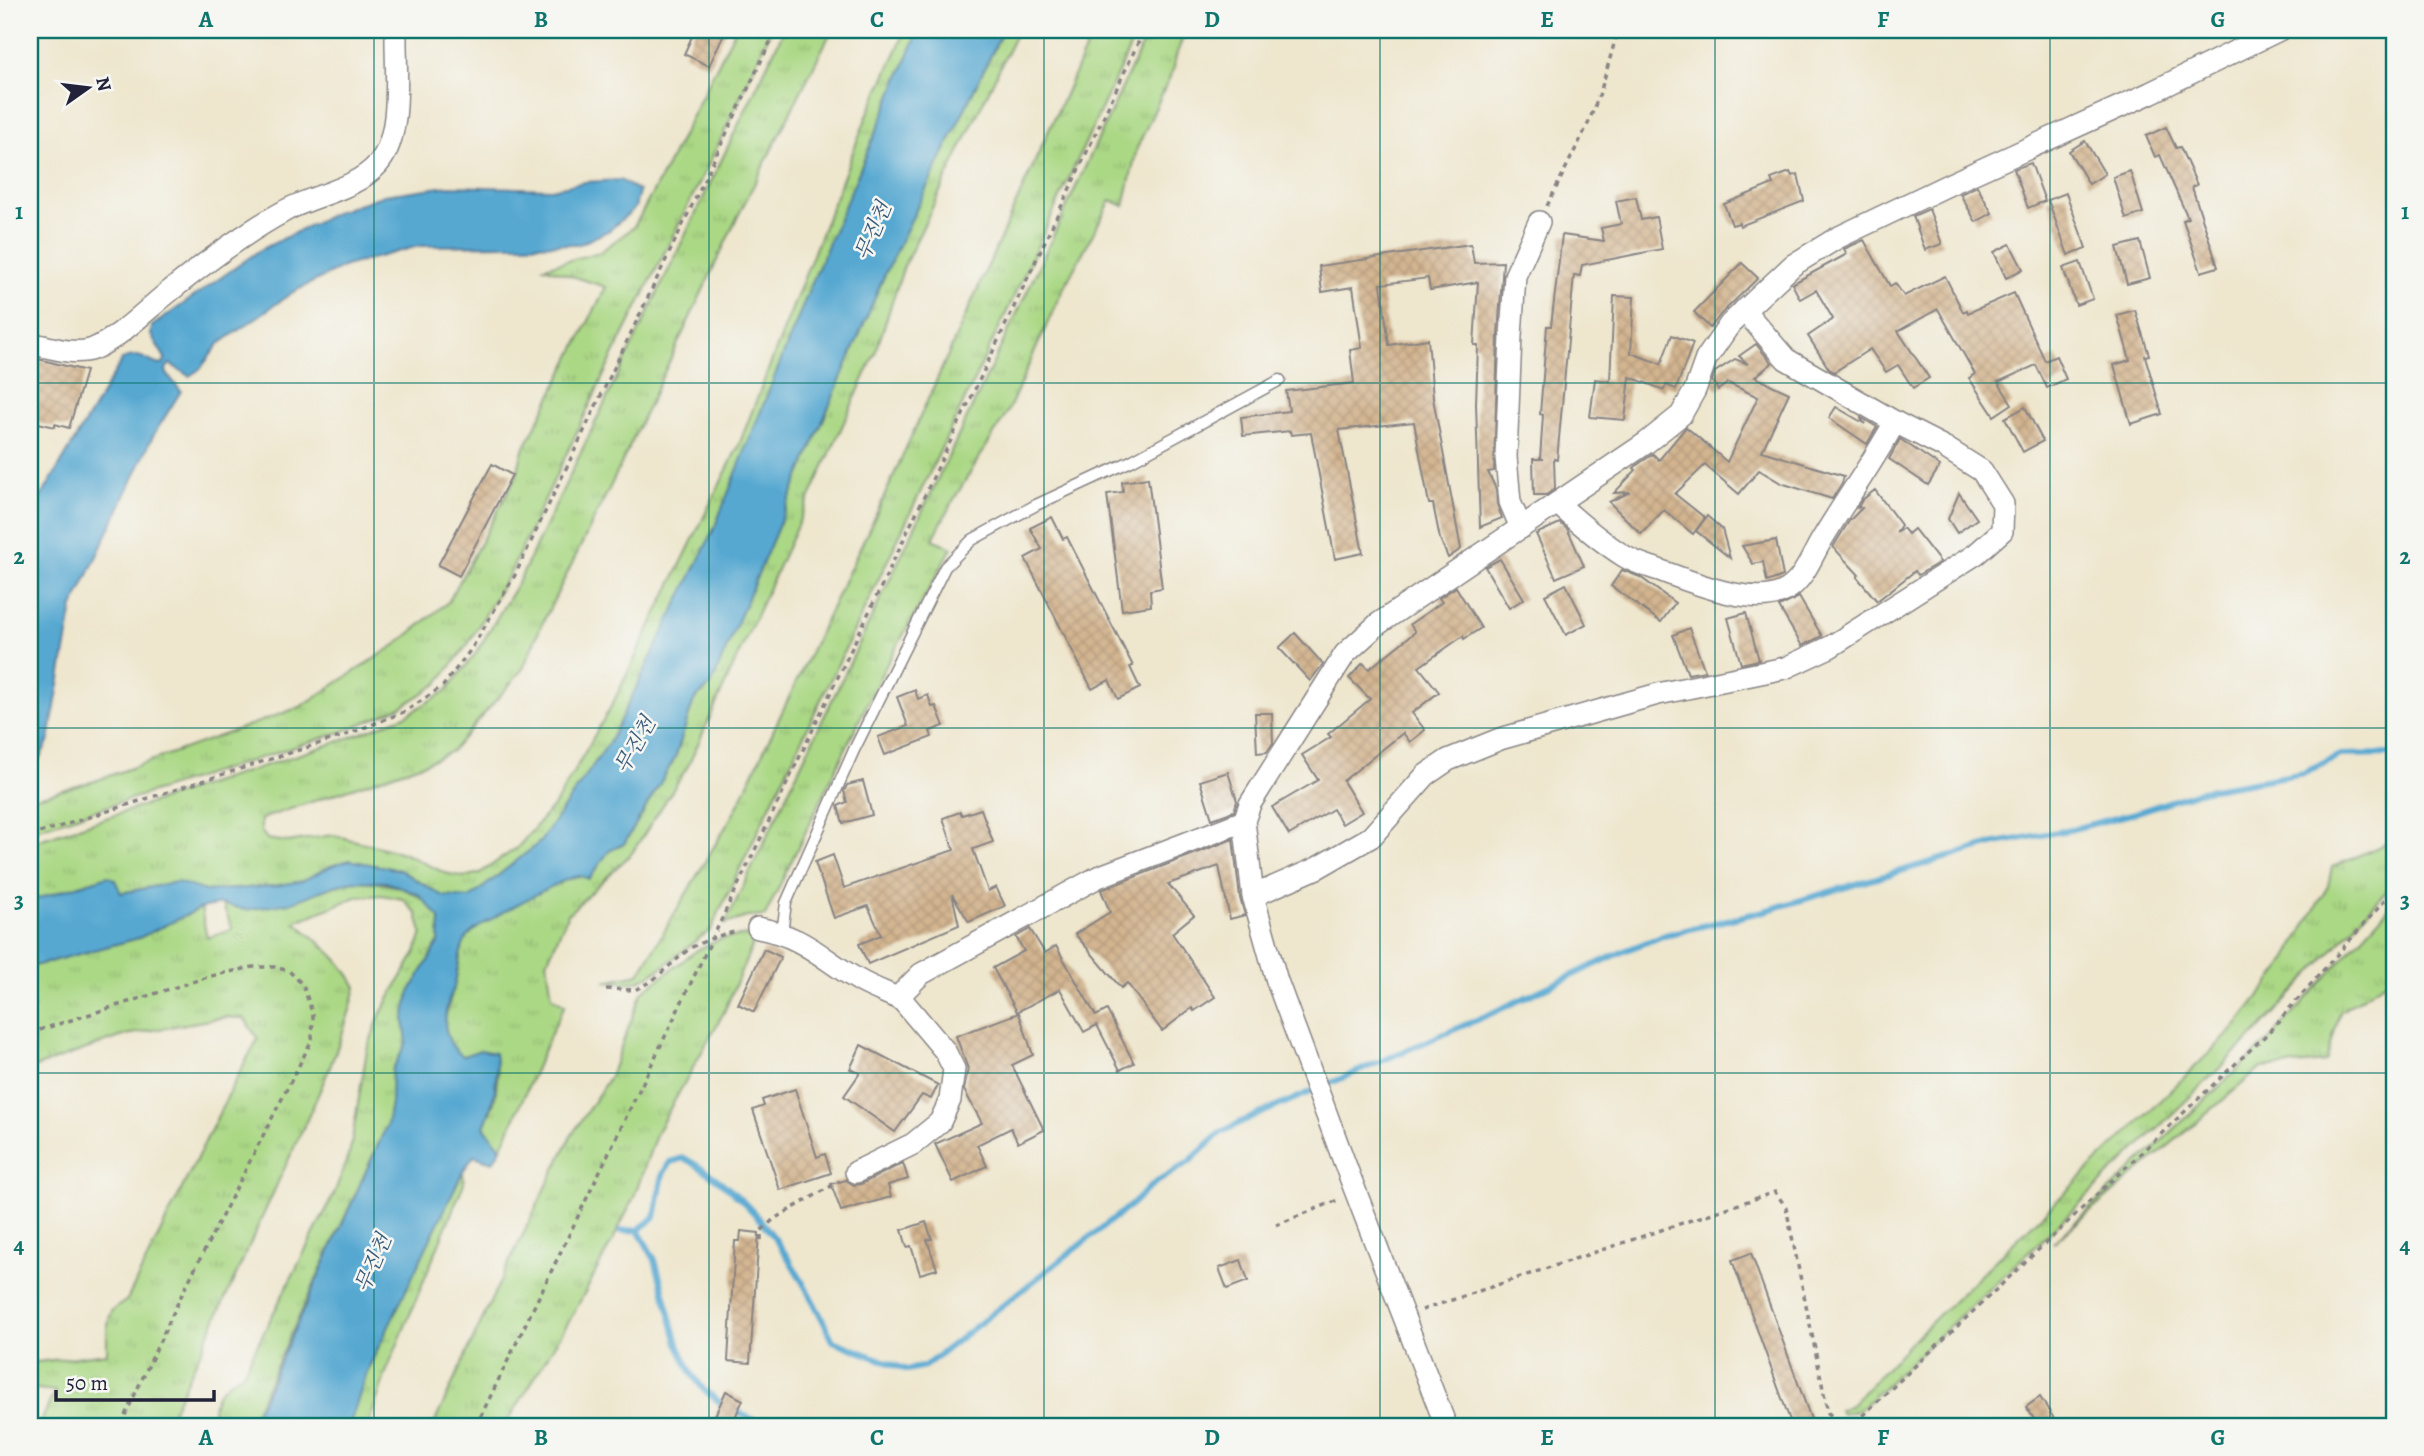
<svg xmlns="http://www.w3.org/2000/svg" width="2424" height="1456" font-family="Alegreya,'Noto Serif KR',serif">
<defs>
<pattern id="grass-tufts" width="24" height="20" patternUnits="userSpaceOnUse" patternTransform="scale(1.75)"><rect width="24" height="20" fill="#abd885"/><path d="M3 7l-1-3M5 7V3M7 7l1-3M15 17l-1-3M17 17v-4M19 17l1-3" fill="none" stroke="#93b974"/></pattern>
<pattern id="building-cross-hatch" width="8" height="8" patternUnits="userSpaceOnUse" patternTransform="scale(1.75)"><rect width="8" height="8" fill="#d3b590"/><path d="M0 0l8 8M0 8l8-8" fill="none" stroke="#b59b7d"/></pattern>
</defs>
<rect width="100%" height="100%" fill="#f6f6f2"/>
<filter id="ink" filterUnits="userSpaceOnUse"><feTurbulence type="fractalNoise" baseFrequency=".0143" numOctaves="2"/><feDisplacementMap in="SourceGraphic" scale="14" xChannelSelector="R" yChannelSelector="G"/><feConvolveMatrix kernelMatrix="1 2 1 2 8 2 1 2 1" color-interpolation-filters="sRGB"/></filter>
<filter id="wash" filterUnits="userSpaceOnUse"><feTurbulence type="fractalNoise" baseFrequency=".00686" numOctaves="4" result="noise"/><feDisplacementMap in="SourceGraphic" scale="28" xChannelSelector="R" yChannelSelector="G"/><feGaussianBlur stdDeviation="1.57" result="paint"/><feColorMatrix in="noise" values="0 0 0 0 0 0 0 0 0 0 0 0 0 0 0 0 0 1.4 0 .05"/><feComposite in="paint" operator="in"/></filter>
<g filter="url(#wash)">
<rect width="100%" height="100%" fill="#eee6cd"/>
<!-- grass -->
<g fill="url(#grass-tufts)" stroke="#667d60" stroke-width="2">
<path d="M 735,30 L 771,30 L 723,135 L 610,362 L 511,571 L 468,644 L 437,684 L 401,707 L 344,731 L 30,831 L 30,799 L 95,781 L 300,707 L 397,644 L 449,601 L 517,475 L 522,453 L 606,287 L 544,267 L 600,252 L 634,227 L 666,168 Z"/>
<path d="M 784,30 L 832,30 L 737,218 L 613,481 L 541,626 L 523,669 L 452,751 L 426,763 L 261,819 L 261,831 L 267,839 L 287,842 L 333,835 L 403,853 L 445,873 L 464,877 L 480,873 L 518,847 L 556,803 L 613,703 L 739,445 L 867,116 L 906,30 L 919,30 L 811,285 L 713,532 L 610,741 L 540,842 L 470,898 L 443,896 L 400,870 L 349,860 L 331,866 L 302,881 L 274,886 L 205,891 L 176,882 L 120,893 L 108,876 L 30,901 L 30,843 L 346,739 L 405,716 L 446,691 L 476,653 L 520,579 Z"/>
<path d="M 1003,30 L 1018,30 L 904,266 L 875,354 L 688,766 L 632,853 L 568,914 L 547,962 L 552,997 L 565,1005 C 541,1051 524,1100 501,1148 L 484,1127 L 495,1100 L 498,1071 L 481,1050 L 463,1056 C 431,1035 450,1007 456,979 C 459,966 460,944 470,934 C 481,922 563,877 578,876 C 579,876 588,878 589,879 L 609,851 L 624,844 L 675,758 L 694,700 L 711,685 L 885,274 Z"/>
<path d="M 1094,30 L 1138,30 L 1010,305 L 710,931 C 690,943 657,975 638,981 C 629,984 615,982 605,981 L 639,974 L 735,811 L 880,506 Z"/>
<path d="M 1149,30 L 1186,30 C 1182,43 1174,54 1174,68 L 1137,148 L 1124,206 L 1111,200 L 1061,293 L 1008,411 L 951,504 L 933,539 L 952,548 L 882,673 L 765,916 L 747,917 L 725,924 L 1019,309 Z"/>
<path d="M 2394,840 L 2394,883 L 2256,1033 L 2045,1237 L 1858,1411 L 1841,1414 L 1839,1410 L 1851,1405 L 1911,1342 L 2231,1032 L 2280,970 L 2328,886 L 2332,867 Z"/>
<path d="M 354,881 C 389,882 419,888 440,918 L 439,941 L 409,994 L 404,1020 L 407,1042 L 392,1070 L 391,1103 L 387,1125 L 253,1417 L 245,1426 L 213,1426 C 211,1395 217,1389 243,1373 L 334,1194 L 350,1151 L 367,1050 L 380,1015 L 416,952 L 422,933 L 417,914 L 403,899 L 381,895 L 356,897 L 295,922 C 321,945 339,955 356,987 C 340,1054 308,1117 279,1180 C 242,1262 205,1345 165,1426 L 39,1426 L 55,1391 L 30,1388 L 30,1363 L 107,1353 L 107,1329 L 111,1311 L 127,1300 L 239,1073 L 258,1039 L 244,1018 L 225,1017 L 126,1035 L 30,1069 L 30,967 L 139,938 L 201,908 L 207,938 L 233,929 L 222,904 L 247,910 Z"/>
<path d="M 2394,902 L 2394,981 L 2384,983 L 2340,1012 L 2326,1062 L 2261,1068 L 2053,1243 L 2268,1041 Z"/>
<path d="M 747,935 L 755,939 L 724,1012 L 657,1132 L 634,1197 L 613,1240 L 571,1318 L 505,1426 L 433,1426 L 495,1292 L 570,1138 L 610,1076 L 642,992 L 697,950 L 721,939 Z"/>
<path d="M 463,1171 L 464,1183 L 387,1370 L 368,1426 L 349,1426 L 369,1367 Z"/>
</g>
<!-- water -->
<g fill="#57a8d1" stroke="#3c6586" stroke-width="2">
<path d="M 919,30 L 1003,30 L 885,274 L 711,685 L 694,700 L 675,758 L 624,844 L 609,851 L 589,879 C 587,878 580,876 578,876 C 564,878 476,925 468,936 C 459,949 458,968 455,983 C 454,990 450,996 448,1003 C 442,1023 445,1044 463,1056 L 481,1050 L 495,1053 C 499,1080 494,1102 484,1127 L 501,1148 L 493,1162 L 474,1156 L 463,1171 L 369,1367 L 349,1426 L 245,1426 L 253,1417 L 264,1397 L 387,1125 L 391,1103 L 392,1070 L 407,1042 L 404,1020 L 409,994 L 439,942 L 440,918 L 418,894 L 386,882 L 354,881 L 334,886 L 290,903 L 247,910 L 222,904 L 201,908 L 139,938 L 30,967 L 30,901 L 108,876 L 115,880 L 121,893 L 177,882 L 205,891 L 274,886 L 302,881 L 331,866 L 349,860 L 400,870 L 443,896 L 470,898 L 540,842 L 610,741 L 713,531 L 811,285 Z"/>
<path d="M 620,180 L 639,191 L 635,208 L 610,230 L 580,244 L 419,246 L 345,266 L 293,292 L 219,344 L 200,369 L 189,376 L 170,364 L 166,369 L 167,374 L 181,391 L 153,436 L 73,607 L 49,740 L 37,763 L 30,764 L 30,530 L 37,504 L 122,360 C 139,351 143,359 159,365 L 164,363 L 165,358 L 151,335 L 152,326 L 260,250 L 337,212 L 384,195 L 448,186 L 551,189 L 585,182 Z"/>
</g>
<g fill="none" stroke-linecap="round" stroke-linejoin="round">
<!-- stream -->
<g stroke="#57a8d1" stroke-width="6">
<path d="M 638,1230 L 655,1260 L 679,1347 L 692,1374 L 704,1390 L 721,1403 L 765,1426"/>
<path d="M 621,1231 L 638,1230 L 655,1217 L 663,1174 L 670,1162 L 684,1158 C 760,1199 797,1266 833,1341 L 907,1370 L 925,1366 L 1131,1205 L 1152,1185 L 1189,1162 L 1220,1133 L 1241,1122 L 1490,1014 L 1624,951 L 1665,935 L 1764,911 L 1996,843 L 2069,830 L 2135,813 L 2201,791 L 2304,773 L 2340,755 L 2394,754"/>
</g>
</g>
<g id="blocks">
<!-- building -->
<g fill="url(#building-cross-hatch)">
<path d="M 695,30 L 726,30 L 709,66 L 684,54 Z"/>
<path d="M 2166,127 L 2176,148 L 2180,147 L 2197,185 L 2192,187 L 2218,267 L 2201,272 L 2183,220 L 2188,218 L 2160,155 L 2155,157 L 2146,136 Z"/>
<path d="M 2085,141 L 2105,174 L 2089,184 L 2069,151 Z"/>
<path d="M 2031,163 L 2045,201 L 2028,208 L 2014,169 Z"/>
<path d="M 2130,171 L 2143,213 L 2126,219 L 2113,177 Z"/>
<path d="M 1790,172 L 1792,176 L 1798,174 L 1804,201 L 1740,226 L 1739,223 L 1732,225 L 1724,204 L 1773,184 L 1771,179 Z"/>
<path d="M 1977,186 L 1992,213 L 1976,222 L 1960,194 Z"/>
<path d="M 2066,193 L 2086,248 L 2068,255 L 2048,200 Z"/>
<path d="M 1636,197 L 1641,220 L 1656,217 L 1662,249 L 1582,265 L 1580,276 L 1574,275 L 1557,460 L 1554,459 L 1555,489 L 1546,495 L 1534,495 L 1533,459 L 1543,459 L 1540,459 L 1543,415 L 1540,414 L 1547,326 L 1551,326 L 1562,235 L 1604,241 L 1601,228 L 1621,224 L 1616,201 Z"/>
<path d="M 1929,209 L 1942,244 L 1925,250 L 1913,216 Z"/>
<path d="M 1864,240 L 1890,286 L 1895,283 L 1904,296 L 1945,276 L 1963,312 L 1967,310 L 1968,313 L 2014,293 L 2045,361 L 2056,356 L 2066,379 L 2047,388 L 2036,365 L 1998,382 L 2012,404 L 1994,416 L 1969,378 L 1975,374 L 1938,309 L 1898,331 L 1929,378 L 1913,388 L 1898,365 L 1886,372 L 1870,349 L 1834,372 L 1829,369 L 1808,336 L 1833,319 L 1816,290 L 1800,299 L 1792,284 L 1847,254 L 1844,249 Z"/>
<path d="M 2140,241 L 2150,278 L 2127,284 L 2117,247 Z"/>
<path d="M 1471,244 L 1474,263 L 1503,262 L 1498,335 L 1494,471 L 1488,472 L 1496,489 L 1497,504 L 1502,518 L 1480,527 L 1476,404 L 1478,345 L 1474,345 L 1478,282 L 1430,290 L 1428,278 L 1381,284 L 1389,345 L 1428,339 L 1433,398 L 1461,549 L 1448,558 L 1440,539 L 1433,504 L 1429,504 L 1414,422 L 1339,430 L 1363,553 L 1335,559 L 1311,433 L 1291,435 L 1290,431 L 1243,436 L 1241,417 L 1289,411 L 1286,391 L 1354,383 L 1350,350 L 1362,348 L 1353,287 L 1322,292 L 1319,266 Z"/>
<path d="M 2010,244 L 2023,269 L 2006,278 L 1994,252 Z"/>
<path d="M 2080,262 L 2093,299 L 2076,305 L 2063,268 Z"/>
<path d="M 1742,263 L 1758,278 L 1721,314 L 1710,328 L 1694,312 Z"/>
<path d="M 1614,296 L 1634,297 L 1631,353 L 1661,364 L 1672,335 L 1693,343 L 1676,389 L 1666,385 L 1664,390 L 1630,377 L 1625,420 L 1590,417 L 1595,379 L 1610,381 Z"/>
<path d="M 2135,310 L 2149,355 L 2145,356 L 2162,414 L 2131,424 L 2114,365 L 2130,360 L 2117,315 Z"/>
<path d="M 1756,344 L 1772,363 L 1755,377 L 1789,393 L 1762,451 L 1844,476 L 1842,483 L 1832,499 L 1781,483 L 1759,470 L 1739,494 L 1705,465 L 1675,494 L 1705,518 L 1693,534 L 1664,510 L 1641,534 L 1609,502 L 1630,492 L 1614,493 L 1636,470 L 1634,468 L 1637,465 L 1653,454 L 1659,460 L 1686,427 L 1727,462 L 1758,397 L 1728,383 L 1718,390 L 1712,381 L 1715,372 L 1735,359 L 1748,364 L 1739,356 Z"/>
<path d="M 30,357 L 86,371 L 69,428 L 55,424 L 55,427 L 30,421 Z"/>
<path d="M 1836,407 L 1865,424 L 1860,417 L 1877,427 L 1867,444 L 1829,418 Z"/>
<path d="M 2025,407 L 2043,441 L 2023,452 L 2005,418 Z"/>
<path d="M 1900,439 L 1940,466 L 1928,485 L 1889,459 Z"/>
<path d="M 492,464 L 512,475 L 459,576 L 438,565 Z"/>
<path d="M 1148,478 L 1162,588 L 1150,590 L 1151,606 L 1122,610 L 1107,494 L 1123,492 L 1122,482 Z"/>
<path d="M 1875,490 L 1901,525 L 1896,533 L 1903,528 L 1908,534 L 1914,529 L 1940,562 L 1918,575 L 1915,571 L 1877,601 L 1857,577 L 1859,575 L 1833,547 L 1849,521 L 1862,508 L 1858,507 L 1862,500 Z"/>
<path d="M 1959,493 L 1977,519 L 1957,533 L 1948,519 Z"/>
<path d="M 1707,516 L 1722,529 L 1730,558 L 1696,531 Z"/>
<path d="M 1052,517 L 1063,539 L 1067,537 L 1133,666 L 1130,667 L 1140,688 L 1118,699 L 1109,680 L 1092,689 L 1025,558 L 1042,549 L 1030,528 Z"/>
<path d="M 1560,523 L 1568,530 L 1584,566 L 1556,578 L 1536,534 Z"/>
<path d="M 1776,540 L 1783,576 L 1767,582 L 1763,562 L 1753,564 L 1742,546 Z"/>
<path d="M 1500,559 L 1524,599 L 1509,608 L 1485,567 Z"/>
<path d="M 1622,570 L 1640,577 L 1675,603 L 1661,622 L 1611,586 Z"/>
<path d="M 1566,584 L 1586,624 L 1566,635 L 1545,595 Z"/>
<path d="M 1456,587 L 1481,628 L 1464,639 L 1463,636 L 1419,667 L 1439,692 L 1412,713 L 1425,730 L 1410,742 L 1403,733 L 1343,781 L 1362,812 L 1342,824 L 1333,809 L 1289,835 L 1272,807 L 1318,780 L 1302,755 L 1331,737 L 1328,734 L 1370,699 L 1349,678 L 1363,663 L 1369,669 L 1415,632 L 1410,624 L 1442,602 L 1439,598 Z"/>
<path d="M 1799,597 L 1822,636 L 1802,646 L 1779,607 Z"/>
<path d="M 1746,613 L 1759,660 L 1741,664 L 1728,618 Z"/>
<path d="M 1689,628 L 1705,671 L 1688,674 L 1673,635 Z"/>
<path d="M 1295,633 L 1323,664 L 1310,681 L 1279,648 Z"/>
<path d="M 915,690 L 918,699 L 928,695 L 932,707 L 936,706 L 944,726 L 930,731 L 932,737 L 885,755 L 878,737 L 908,726 L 897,697 Z"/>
<path d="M 1255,713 L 1272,713 L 1273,743 L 1267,752 L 1257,753 Z"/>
<path d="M 1228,772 L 1237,801 L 1234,811 L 1212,819 L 1200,781 Z"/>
<path d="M 863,781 L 872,815 L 843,823 L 838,806 L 847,802 L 844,791 L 847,785 Z"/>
<path d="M 981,809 L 993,842 L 973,849 L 988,891 L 996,887 L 1005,906 L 969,922 L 952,894 L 959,925 L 868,964 L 859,944 L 881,935 L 868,906 L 834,918 L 815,862 L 833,855 L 844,888 L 954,850 L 943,818 L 960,812 L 962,815 Z"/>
<path d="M 1233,839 L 1240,898 L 1245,915 L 1230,919 L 1219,866 L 1168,884 L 1194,915 L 1172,933 L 1215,997 L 1194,1011 L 1192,1008 L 1162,1031 L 1127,983 L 1121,988 L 1075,934 L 1110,912 L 1101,890 Z"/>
<path d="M 1030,929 L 1045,953 L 1056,946 L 1096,1016 L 1107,1010 L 1134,1063 L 1120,1070 L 1097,1025 L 1084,1032 L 1060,989 L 1017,1012 L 993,968 L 1024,951 L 1016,937 Z"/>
<path d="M 764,949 L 781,957 L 754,1012 L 738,1004 Z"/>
<path d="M 1019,1013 L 1033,1055 L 1012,1065 L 1044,1130 L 1018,1143 L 1011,1128 L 977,1145 L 987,1166 L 953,1182 L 935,1144 L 982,1123 L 964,1090 L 968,1069 L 956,1036 Z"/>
<path d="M 861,1045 L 938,1085 L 931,1099 L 922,1095 L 895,1132 L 844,1096 L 860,1073 L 850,1069 Z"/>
<path d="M 795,1089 L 817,1157 L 825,1154 L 831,1173 L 780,1190 L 753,1110 L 764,1106 L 762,1100 Z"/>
<path d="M 903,1163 L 908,1179 L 888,1185 L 891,1197 L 841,1211 L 831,1184 L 846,1180 L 854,1185 L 861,1184 Z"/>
<path d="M 926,1222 L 932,1239 L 927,1240 L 937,1269 L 920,1274 L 911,1246 L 907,1247 L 902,1230 Z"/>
<path d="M 741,1231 L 759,1233 L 750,1363 L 728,1361 L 735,1241 L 740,1241 Z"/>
<path d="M 1751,1253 L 1812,1422 L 1800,1426 L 1792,1426 L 1732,1260 Z"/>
<path d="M 1241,1260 L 1248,1281 L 1227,1289 L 1219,1268 Z"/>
<path d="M 726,1391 L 743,1400 L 731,1426 L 725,1426 L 713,1420 Z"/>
<path d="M 2040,1397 L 2059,1426 L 2039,1426 L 2026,1407 Z"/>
</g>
</g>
</g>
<g filter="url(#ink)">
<use href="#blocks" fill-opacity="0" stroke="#888484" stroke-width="2"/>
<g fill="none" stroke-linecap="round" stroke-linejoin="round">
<!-- service casing -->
<g stroke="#888484" stroke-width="13">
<path id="service" d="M 782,933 L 786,903 L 854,750 L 945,567 L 972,540 L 1036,505 L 1131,461 L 1280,380"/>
</g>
<!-- minor casing -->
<g stroke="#888484" stroke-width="24">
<g id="minor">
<path d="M 30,343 C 49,347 74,356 93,349 C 119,338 143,313 165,295 C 202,265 241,235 283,212 C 312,195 354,191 378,164 C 404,134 395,68 396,30"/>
<path d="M 1557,503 C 1579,523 1600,541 1624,556 C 1635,563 1648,566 1659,570 C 1691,582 1758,610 1788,589 C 1805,578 1813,553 1824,536 C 1847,498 1873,462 1895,422"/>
<path d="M 1521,528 L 1510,502 L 1506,457 L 1511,336 L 1515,276 L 1539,222"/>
<path d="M 1253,896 L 1317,868 L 1371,837 L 1426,775 L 1448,760 L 1500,739 L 1658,694 L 1785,668 L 1830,647 L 1976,554 L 2002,531 L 2003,504 L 1982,471 L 1944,447 L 1895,422 L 1786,359 L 1744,310"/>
<path d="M 758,928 C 807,937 822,960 862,982 C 875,989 889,994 902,1000"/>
<path d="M 856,1172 L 913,1144 L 940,1122 L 950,1100 L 954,1069 L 945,1051 L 902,1000 L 904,991 L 921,974 L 1098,877 L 1244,821"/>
<path d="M 1446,1426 L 1348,1172 L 1277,981 L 1253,896 L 1244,821 L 1250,804 L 1345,654 L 1378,624 L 1646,443 L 1681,415 L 1695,390 L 1706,359 L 1730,324 L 1793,265 L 1837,238 L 1950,184 L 2150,93 L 2279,30"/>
</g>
</g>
<!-- path -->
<g stroke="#888484" stroke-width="3.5" stroke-dasharray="5 5" stroke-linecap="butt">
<path d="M 1547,206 L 1588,124 L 1601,90 L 1618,30"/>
<path d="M 30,836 L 346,735 L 406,711 L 443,686 L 472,648 L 515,575 L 776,30"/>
<path d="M 606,989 L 635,990 L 653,980 L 690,948 L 714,937 L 738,931"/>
<path d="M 30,1033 L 211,976 L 253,967 L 275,967 L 289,971 L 303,985 L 313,1015 L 312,1040 L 183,1292 L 120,1426"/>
<path d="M 1276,1225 L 1338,1200"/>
<path d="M 761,1240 L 761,1231 L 774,1219 L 840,1181"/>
<path d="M 1422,1310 L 1775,1192 L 1786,1207 L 1828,1413 L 1841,1423 L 1861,1417 L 2266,1035 L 2394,890"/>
<path d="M 476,1426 C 702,962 926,497 1144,30"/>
</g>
<!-- service -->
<use href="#service" stroke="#fff" stroke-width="10"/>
<!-- minor -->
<use href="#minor" stroke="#fff" stroke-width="21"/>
</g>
</g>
<!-- grid -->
<path fill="none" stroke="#0f766e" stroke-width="2" stroke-opacity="0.55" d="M 374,30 L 374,1426M 709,30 L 709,1426M 1044,30 L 1044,1426M 1380,30 L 1380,1426M 1715,30 L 1715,1426M 2050,30 L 2050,1426M 30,383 L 2394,383M 30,728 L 2394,728M 30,1073 L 2394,1073"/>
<g text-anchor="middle" stroke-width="5" stroke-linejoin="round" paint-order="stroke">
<!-- water labels -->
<g font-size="21" font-style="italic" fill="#375877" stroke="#f6f6f2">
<text transform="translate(873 231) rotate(-67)" y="7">무진천</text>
<text transform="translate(635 745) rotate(-61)" y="7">무진천</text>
<text transform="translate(373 1263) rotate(-67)" y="7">무진천</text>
</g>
</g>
<!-- margin -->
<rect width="2424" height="1456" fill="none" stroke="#f6f6f2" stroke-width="77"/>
<!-- north arrow -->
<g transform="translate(88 88) rotate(76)" stroke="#f6f6f2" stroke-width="5" paint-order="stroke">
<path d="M0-5L12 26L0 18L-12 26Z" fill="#22223b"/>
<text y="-10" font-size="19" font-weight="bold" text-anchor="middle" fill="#22223b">N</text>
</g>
<!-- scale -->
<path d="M56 1390v10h158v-10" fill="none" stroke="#22223b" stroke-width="3.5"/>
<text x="66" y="1390" font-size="21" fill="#22223b" stroke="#f6f6f2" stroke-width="5" paint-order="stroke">50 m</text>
<rect x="38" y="38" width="2348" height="1380" fill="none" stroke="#0f766e" stroke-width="2.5"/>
<g font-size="23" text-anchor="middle" font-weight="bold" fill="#0f766e">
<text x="206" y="27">A</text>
<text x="541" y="27">B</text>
<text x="877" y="27">C</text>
<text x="1212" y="27">D</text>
<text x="1547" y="27">E</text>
<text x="1883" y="27">F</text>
<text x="2218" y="27">G</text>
<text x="19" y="219">1</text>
<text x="2405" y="219">1</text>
<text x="19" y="564">2</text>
<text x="2405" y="564">2</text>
<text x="19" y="908">3</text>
<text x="2405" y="908">3</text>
<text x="19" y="1253">4</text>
<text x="2405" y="1253">4</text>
<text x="206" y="1445">A</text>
<text x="541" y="1445">B</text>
<text x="877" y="1445">C</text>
<text x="1212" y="1445">D</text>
<text x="1547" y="1445">E</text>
<text x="1883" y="1445">F</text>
<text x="2218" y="1445">G</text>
</g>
</svg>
